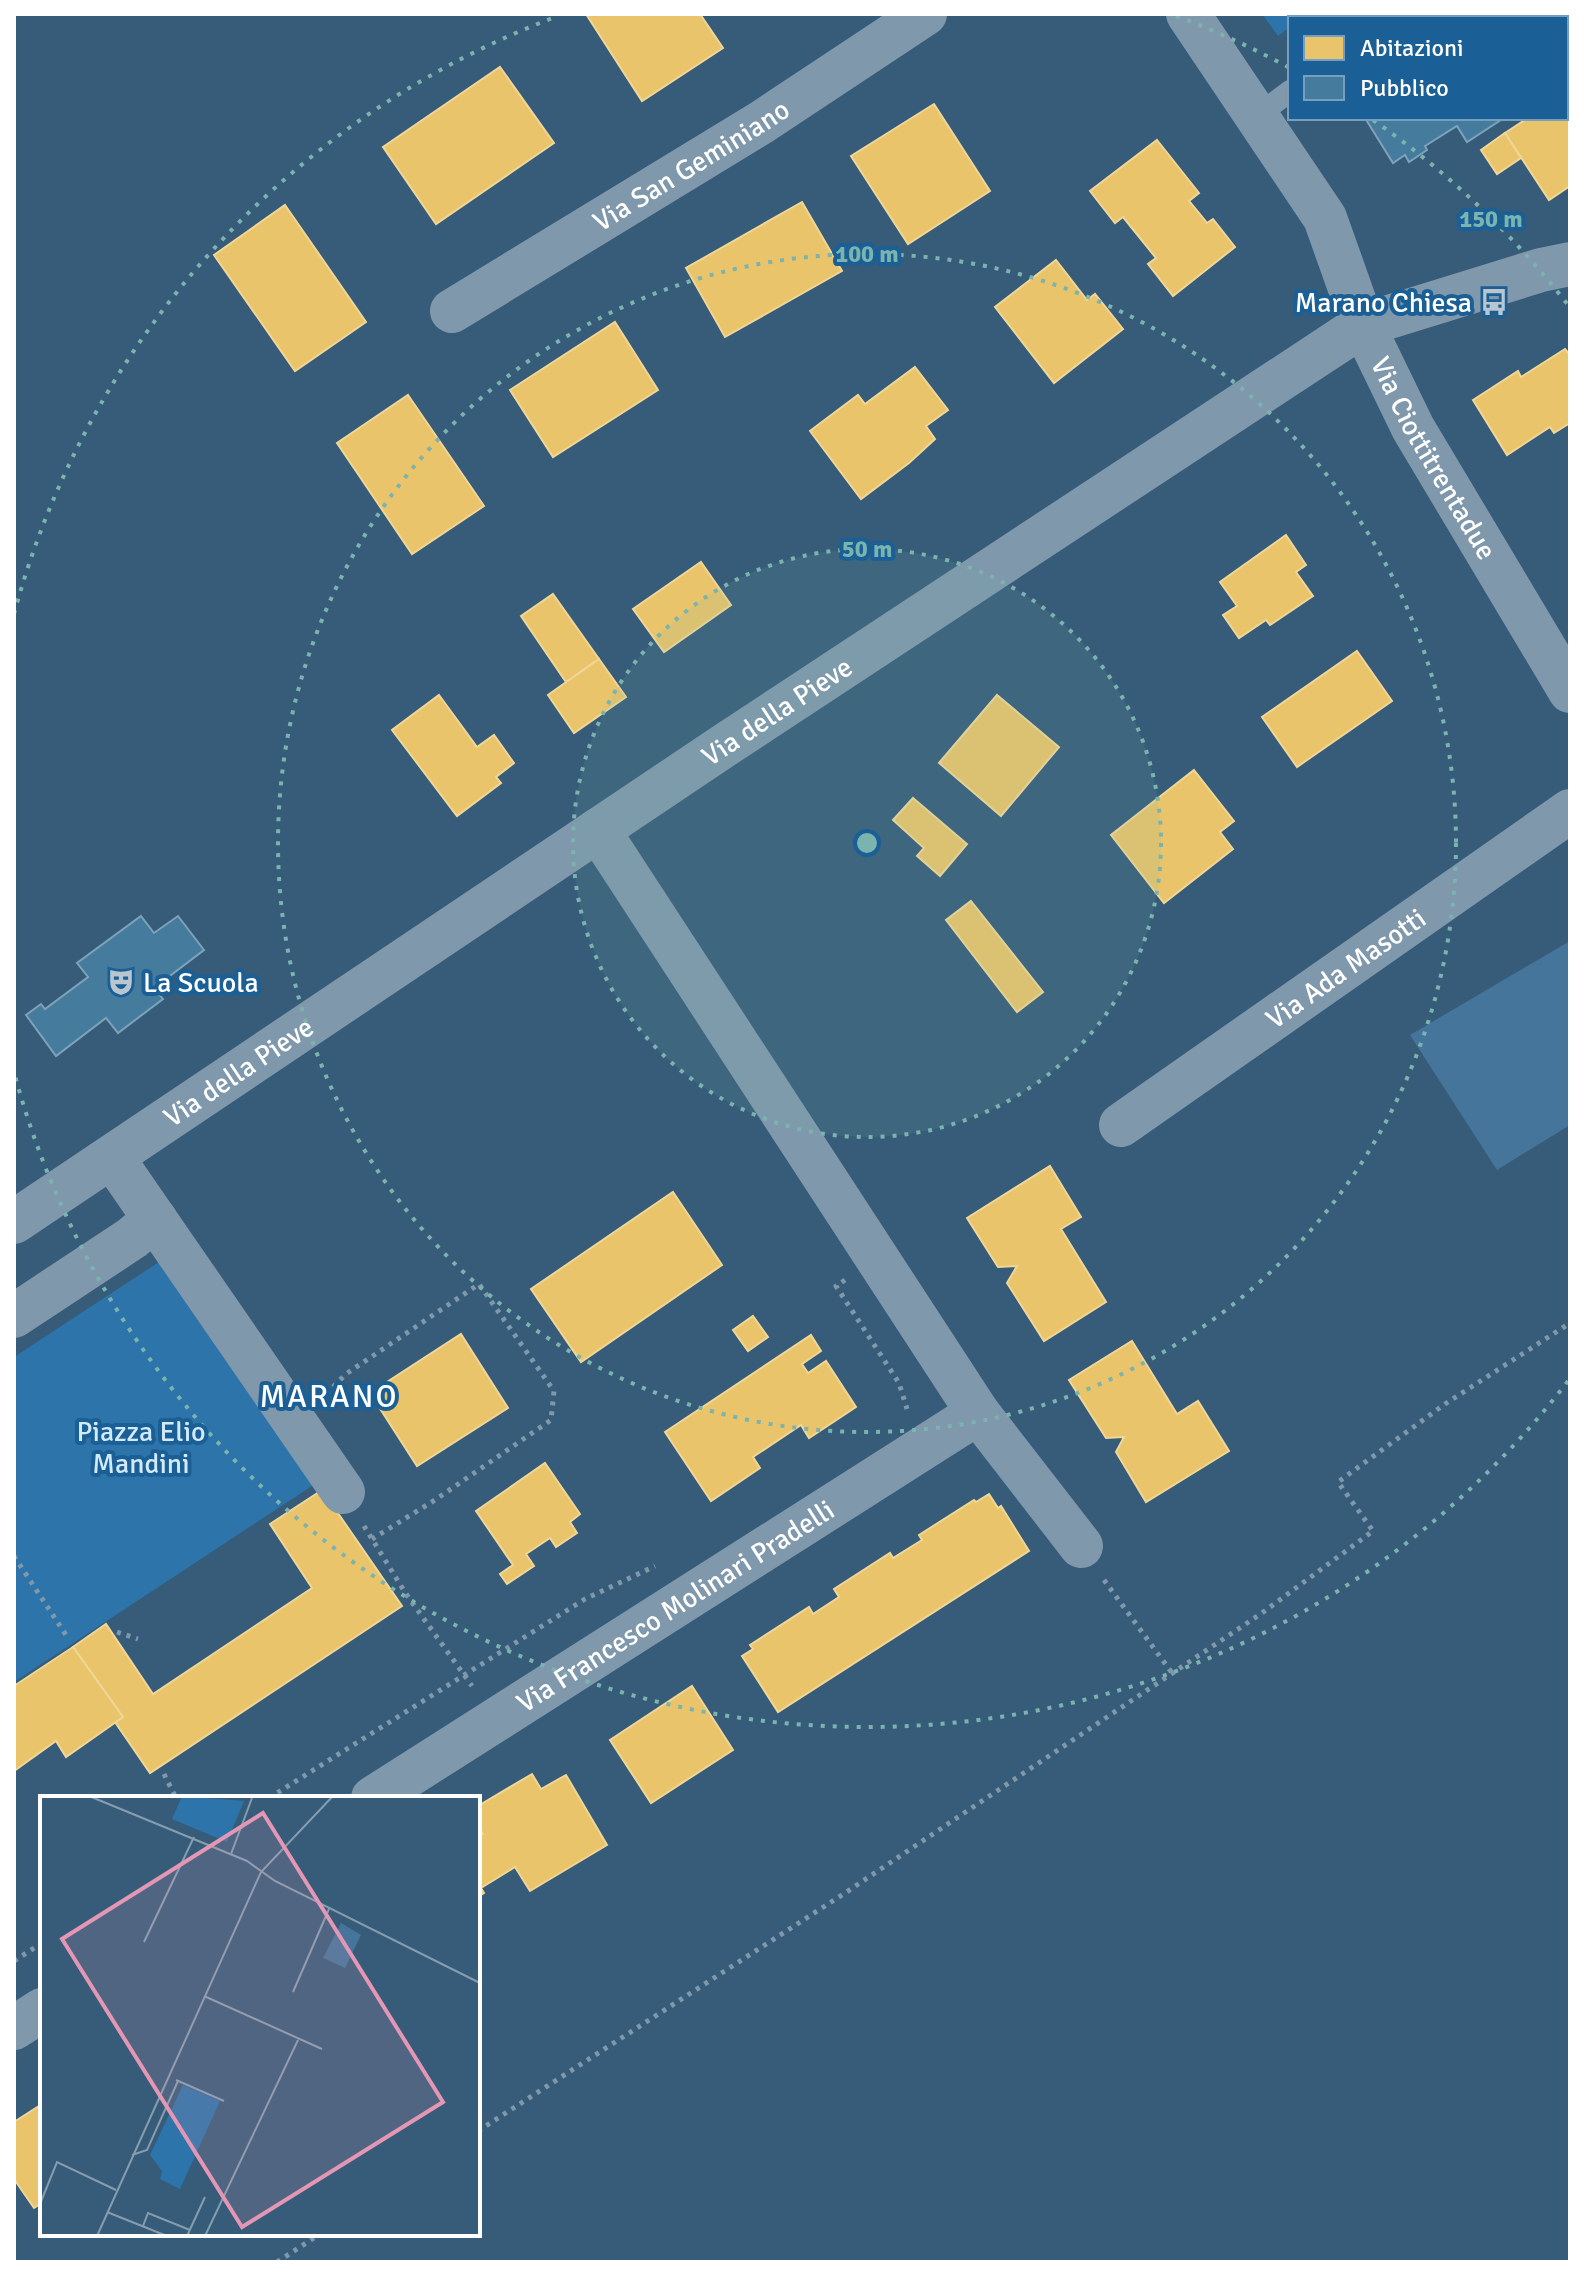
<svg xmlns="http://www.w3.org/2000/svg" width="1584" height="2276" font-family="Signika,sans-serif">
<rect width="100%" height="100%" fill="#365c79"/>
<!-- green -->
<g fill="#2c74a9">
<path d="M 1262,14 L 1309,14 L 1303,18 L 1290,18 L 1290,27 L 1278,36 Z"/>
<path d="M 165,1258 L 318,1482 L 14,1682 L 14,1357 Z"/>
</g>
<!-- water -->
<path fill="#45759a" d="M 1570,941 L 1570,1125 L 1497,1170 L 1410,1035 Z"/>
<!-- homes -->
<g fill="#e9c46a" stroke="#f0d697" stroke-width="2">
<path d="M 586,14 L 700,14 L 723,48 L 642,101 Z"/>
<path d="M 500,67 L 554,143 L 436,224 L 383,147 Z"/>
<path d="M 1570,91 L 1570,186 L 1549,200 L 1505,133 L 1528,118 L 1566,118 L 1566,93 Z"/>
<path d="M 934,104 L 990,191 L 908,244 L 851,156 Z"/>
<path d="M 1505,133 L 1521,158 L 1497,174 L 1481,150 Z"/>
<path d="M 1157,140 L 1199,193 L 1189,201 L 1207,223 L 1213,219 L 1235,247 L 1173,296 L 1148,264 L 1156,258 L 1123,217 L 1115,223 L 1090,191 Z"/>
<path d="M 802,202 L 842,271 L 725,337 L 686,268 Z"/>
<path d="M 285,205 L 366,322 L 295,371 L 214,255 Z"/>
<path d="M 1056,260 L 1087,300 L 1095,294 L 1123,329 L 1054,383 L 995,307 Z"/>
<path d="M 615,322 L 658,390 L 553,457 L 510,390 Z"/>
<path d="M 1565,349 L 1570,355 L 1570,423 L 1554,433 L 1550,427 L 1507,455 L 1473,400 L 1518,371 L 1521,377 Z"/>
<path d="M 915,367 L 948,410 L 926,426 L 935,439 L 909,463 L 861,499 L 810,431 L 858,395 L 865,404 Z"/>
<path d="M 408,395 L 484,506 L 412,554 L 337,443 Z"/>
<path d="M 1286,535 L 1306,565 L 1296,572 L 1313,596 L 1270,625 L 1266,620 L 1239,638 L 1223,615 L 1237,606 L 1220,582 Z"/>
<path d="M 701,562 L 731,605 L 664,652 L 633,609 Z"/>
<path d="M 553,594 L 599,659 L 566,682 L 521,616 Z"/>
<path d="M 1357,651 L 1392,701 L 1297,767 L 1262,717 Z"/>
<path d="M 599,659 L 626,697 L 574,733 L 548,695 Z"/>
<path d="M 439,695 L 477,747 L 494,735 L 514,763 L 496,777 L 501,783 L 457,816 L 392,730 Z"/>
<path d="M 997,695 L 1059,747 L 1001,816 L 939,763 Z"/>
<path d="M 1194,770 L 1234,821 L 1220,832 L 1233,849 L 1164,903 L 1111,835 Z"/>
<path d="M 913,798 L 967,844 L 940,876 L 917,856 L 924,848 L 893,820 Z"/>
<path d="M 971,901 L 1043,992 L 1017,1012 L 946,920 Z"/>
<path d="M 1050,1166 L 1081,1217 L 1061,1229 L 1106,1302 L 1044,1341 L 1007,1283 L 1017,1266 L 998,1267 L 967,1218 Z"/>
<path d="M 673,1192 L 722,1265 L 581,1362 L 531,1289 Z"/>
<path d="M 753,1316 L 768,1337 L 748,1351 L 733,1330 Z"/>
<path d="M 461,1334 L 508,1408 L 417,1466 L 370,1393 Z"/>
<path d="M 811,1335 L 821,1351 L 802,1364 L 808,1373 L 826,1361 L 856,1407 L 809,1438 L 801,1425 L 753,1457 L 760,1468 L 711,1501 L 665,1432 Z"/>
<path d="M 1132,1341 L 1177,1414 L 1198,1401 L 1229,1451 L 1146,1502 L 1116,1452 L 1124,1437 L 1106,1438 L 1069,1380 Z"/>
<path d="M 545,1463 L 580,1514 L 570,1522 L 577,1533 L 556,1547 L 550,1538 L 526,1554 L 534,1566 L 507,1584 L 500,1574 L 513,1565 L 476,1511 Z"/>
<path d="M 322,1490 L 402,1606 L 150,1773 L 115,1722 L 123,1717 L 73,1647 L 106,1624 L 153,1694 L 312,1588 L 270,1524 Z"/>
<path d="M 989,1494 L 998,1508 L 1001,1506 L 1029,1551 L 778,1712 L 742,1656 L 753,1649 L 750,1645 L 809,1607 L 813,1614 L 839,1597 L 834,1589 L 890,1553 L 893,1558 L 922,1540 L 919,1535 L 974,1500 L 976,1502 Z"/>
<path d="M 73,1647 L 123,1717 L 66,1757 L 56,1741 L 14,1771 L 14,1686 Z"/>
<path d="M 692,1686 L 733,1750 L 651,1803 L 610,1740 Z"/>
<path d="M 532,1774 L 541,1789 L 566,1775 L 607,1845 L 530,1891 L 515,1867 L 481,1888 L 484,1893 L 478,1897 L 478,1837 L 483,1834 L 478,1826 L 478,1806 Z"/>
<path d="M 42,2104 L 42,2203 L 34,2208 L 14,2179 L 14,2122 Z"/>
</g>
<!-- public -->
<g fill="#457b9d" stroke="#7da3ba" stroke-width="2">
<path d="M 1468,14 L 1483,14 L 1486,18 L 1461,18 Z"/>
<path d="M 1504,118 L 1467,142 L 1457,126 L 1425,146 L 1427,150 L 1409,162 L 1405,155 L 1393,163 L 1365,118 Z"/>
<path d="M 141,916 L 154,933 L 178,916 L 204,950 L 154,988 L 163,999 L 118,1033 L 106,1018 L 56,1056 L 26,1015 L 41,1004 L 45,1009 L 88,977 L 77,963 Z"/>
</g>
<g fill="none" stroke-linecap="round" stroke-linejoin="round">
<!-- path -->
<g stroke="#7f98ab" stroke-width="5" stroke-dasharray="4 6" stroke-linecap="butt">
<path d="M 845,1280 L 836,1286 L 899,1383 L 907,1409"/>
<path d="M 326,1394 L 346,1374 L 479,1284 L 554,1391 L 551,1420 L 435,1500 L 372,1539"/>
<path d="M 364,1526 L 406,1594 L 472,1686"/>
<path d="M 14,1556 L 66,1635"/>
<path d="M 1104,1580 L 1172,1673"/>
<path d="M 117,1632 L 138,1639"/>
<path d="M 164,1774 L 176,1798"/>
<path d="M 269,1798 L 585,1599 L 655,1566"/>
<path d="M 14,1961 L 42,1943"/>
<path d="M 478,2131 L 845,1893 L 1262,1613 L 1373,1531 L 1338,1482 L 1445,1404 L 1570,1323"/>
<path d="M 277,2262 L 320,2234"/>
</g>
<!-- service -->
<g stroke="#7f98ab" stroke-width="22">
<path d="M 1397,18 L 1404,14"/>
<path d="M 1257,116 L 1290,91"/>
</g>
<!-- minor -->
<g stroke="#7f98ab" stroke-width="44">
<path id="s1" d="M 1188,14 L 1325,218 L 1363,325 L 1413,428 L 1570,691"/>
<path id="s2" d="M 452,311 L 762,122 L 925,14"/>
<path d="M 598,830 L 978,1413 L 1081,1546"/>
<path id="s3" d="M 1121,1125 L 1570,811"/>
<path d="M 112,1157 L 343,1492"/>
<path d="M 14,1316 L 132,1238 L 155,1219"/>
<path id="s4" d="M 373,1798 L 978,1413"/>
<path d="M 14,2028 L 42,2010"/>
</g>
<!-- tertiary -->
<path stroke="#7f98ab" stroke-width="44" id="s5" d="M 14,1222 L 725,745 L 1363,325 L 1541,270 L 1570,264"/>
</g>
<!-- distance rings -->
<circle cx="867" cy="843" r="294" fill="#7bb4af" fill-opacity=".12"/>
<g fill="none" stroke="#7bb4af" stroke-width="4" stroke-dasharray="4 8">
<circle cx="867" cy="843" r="294"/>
<circle cx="867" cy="843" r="589"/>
<path d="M1568 1381A883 883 0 0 1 14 1072M14 614A883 883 0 0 1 558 16M1176 16A883 883 0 0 1 1288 67M1373 120A883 883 0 0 1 1568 305"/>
</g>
<!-- icons -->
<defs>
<g id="bus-bare" transform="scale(2.16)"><path d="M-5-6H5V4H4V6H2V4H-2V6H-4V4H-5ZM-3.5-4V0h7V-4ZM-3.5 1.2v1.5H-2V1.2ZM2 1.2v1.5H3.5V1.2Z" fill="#b9c6d0" stroke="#1a5f95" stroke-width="2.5" paint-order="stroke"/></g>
<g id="theatre-bare" transform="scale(2.16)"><path d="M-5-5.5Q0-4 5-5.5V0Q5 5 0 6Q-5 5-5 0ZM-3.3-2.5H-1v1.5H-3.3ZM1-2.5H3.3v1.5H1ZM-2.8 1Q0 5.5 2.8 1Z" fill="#b9c6d0" stroke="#1a5f95" stroke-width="2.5" paint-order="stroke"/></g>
</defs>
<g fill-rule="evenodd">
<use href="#bus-bare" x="1494" y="302"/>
<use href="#theatre-bare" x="121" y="982"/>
</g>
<g text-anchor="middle" stroke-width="8" stroke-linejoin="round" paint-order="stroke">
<!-- street labels -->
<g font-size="28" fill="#fff" stroke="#1a5f95">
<text dy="10" stroke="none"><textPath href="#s2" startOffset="280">Via San Geminiano</textPath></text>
<text dy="10" stroke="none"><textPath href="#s1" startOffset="510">Via Ciottitrentadue</textPath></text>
<text dy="10" stroke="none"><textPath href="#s5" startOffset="918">Via della Pieve</textPath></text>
<text dy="10" stroke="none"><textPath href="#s3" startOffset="274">Via Ada Masotti</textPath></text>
<text dy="10" stroke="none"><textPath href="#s5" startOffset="270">Via della Pieve</textPath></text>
<text dy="10" stroke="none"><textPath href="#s4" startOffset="358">Via Francesco Molinari Pradelli</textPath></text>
</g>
<!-- poi labels -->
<g font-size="28" fill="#fff" stroke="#1a5f95" text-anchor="end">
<text x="1472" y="312">Marano Chiesa</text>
<text x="143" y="992" text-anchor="start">La Scuola</text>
</g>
<!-- park labels -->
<g font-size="28" fill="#d3eafb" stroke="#1a5f95">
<text x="141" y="1441">Piazza Elio<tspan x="141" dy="32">Mandini</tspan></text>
</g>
<!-- quarter labels -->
<g font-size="32" letter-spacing="2" fill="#fff" stroke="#1a5f95">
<text x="329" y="1407">MARANO</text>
</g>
</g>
<!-- overview -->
<g transform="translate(40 1796)">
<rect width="440" height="440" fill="#365c79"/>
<path d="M 142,0 L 204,5 L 187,46 L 132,23 ZM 143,289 L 180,305 L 140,393 L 120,383 L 122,375 L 110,359 Z" fill="#2c74a9"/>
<path d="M 301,127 L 321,139 L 305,172 L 283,162 Z" fill="#45759a"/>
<path fill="none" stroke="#869daf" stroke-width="2" d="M 49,0 L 207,65 L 235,85 L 440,187M 191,58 L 212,2M 104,146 L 154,41M 253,196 L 289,113M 164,200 L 282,253M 136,284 L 184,305M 92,359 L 107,354 L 138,285M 0,408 L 17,366 L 76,394M 67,416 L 127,440M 103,430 L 108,417 L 150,434M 57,440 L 221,76 L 293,0M 147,440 L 165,401M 165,440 L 258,244"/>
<path fill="#e497b5" fill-opacity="0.15" stroke="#e497b5" stroke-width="4" d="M 223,17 L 403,306 L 202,431 L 22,143 Z"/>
<rect width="440" height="440" fill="none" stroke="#fff" stroke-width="4"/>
</g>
<circle cx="867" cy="843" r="12" fill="#7bb4af" stroke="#1a5f95" stroke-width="4"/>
<g font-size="24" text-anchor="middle" font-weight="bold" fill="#7bb4af" stroke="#1a5f95" stroke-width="8" stroke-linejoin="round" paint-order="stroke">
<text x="1491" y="227">150 m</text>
<text x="867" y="262">100 m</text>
<text x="867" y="557">50 m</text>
</g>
<!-- border -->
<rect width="1584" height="2276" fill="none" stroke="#ffffff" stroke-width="32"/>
<!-- legend -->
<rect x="1288" y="16" width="280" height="104" fill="#1a5f95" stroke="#769fbf" stroke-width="2"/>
<rect x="1304" y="36" width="40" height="24" fill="#e9c46a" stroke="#769fbf" stroke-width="2"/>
<text x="1360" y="56" font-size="24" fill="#ffffff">Abitazioni</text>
<rect x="1304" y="76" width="40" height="24" fill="#457b9d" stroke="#769fbf" stroke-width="2"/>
<text x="1360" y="96" font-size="24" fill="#ffffff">Pubblico</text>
</svg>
